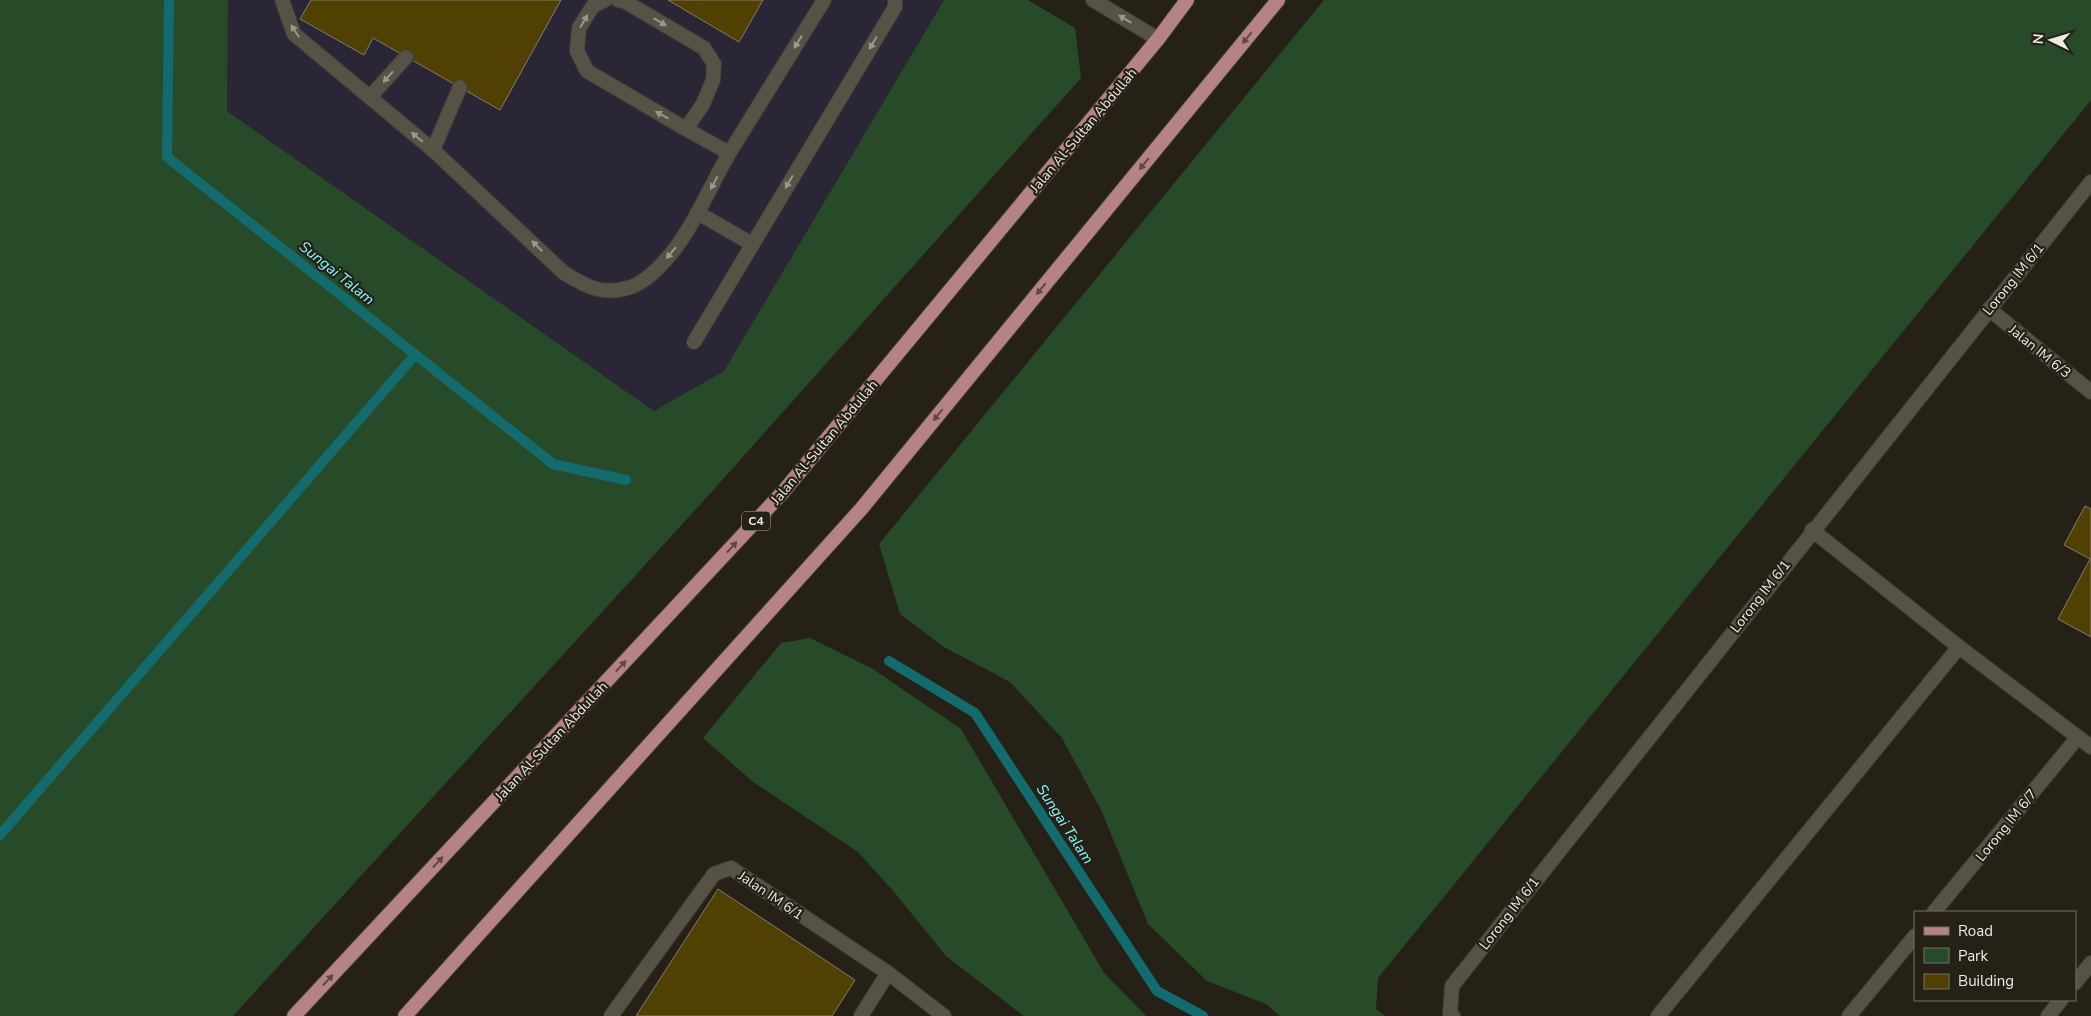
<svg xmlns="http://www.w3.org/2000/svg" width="2091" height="1016" font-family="'Nunito Sans',sans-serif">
<rect width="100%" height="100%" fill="#252117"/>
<!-- medical -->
<path fill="#2b2636" d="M 228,0 L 944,0 L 724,371 L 654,411 L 227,111 Z"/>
<!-- green -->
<g fill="#274b29">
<path d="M 0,0 L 228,0 L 227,111 L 654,411 L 724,371 L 944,0 L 1028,0 L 1075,28 L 1081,78 L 707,497 L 233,1016 L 0,1016 Z"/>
<path d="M 1324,0 L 2091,0 L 2091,100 L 1378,978 L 1376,1009 L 1385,1016 L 1280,1016 L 1266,1004 L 1207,981 L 1148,924 L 1102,812 L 1062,738 L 1010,682 L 944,647 L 900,614 L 879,544 Z"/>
<path d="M 810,638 L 873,669 L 961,729 L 1104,973 L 1146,1016 L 1024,1016 L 946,956 L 895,893 L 858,852 L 752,781 L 703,738 L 781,643 Z"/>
</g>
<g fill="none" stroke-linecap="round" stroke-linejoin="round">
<!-- stream -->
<g stroke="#146b6e" stroke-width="10">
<path d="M 169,0 L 167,157 L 553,464 L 626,480"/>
<path d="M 889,661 L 975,713 L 1157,991 L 1203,1016"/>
<path d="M 0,835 L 415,355"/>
</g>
</g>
<!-- building -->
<g fill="#504001" stroke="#817d70">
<path d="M 311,0 L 561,0 L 500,110 L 373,38 L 364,55 L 300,19 Z"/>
<path d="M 668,0 L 763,0 L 739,42 Z"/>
<path d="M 2085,506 L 2091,509 L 2091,637 L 2058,619 L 2090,559 L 2064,545 Z"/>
<path d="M 718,889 L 855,980 L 832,1016 L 636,1016 Z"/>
</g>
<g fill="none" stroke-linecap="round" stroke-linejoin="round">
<!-- service casing -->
<g stroke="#3f3c34" stroke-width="16">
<g id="service">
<path d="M 282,0 L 294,34 L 433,150 L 564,273 C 587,287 603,296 631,287 C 648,281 663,264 674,250 C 697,220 711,184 730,152 C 761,101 793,51 824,0"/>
<path d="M 605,0 L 593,6 L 579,28 L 577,51 L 587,71 L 686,129 L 703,104 L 713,80 L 714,64 L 704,48 L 624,1 L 618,0"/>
<path d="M 1093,0 L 1158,39"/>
<path d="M 370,97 L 406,57"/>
<path d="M 686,129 L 729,153"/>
<path d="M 433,150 L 460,87"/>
<path d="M 698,213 L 752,244"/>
<path d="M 694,342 L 895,7 L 895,0"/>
<path d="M 2075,983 L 2091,963"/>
<path d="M 861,1016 L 888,973"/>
<path d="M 1658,1016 L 1959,647"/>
<path d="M 2048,1016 L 2061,1000"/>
</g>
</g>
<!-- minor casing -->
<g stroke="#3f3c34" stroke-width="16">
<g id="minor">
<path d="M 1989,309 L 2091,392"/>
<path d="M 1812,530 L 1959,647 L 2091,747"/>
<path d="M 1934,912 L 2078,737"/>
<path d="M 611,1016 L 714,874 L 731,868 L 888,973 L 944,1016"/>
<path d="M 1453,1016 L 1450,1014 L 1452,986 L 2091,182"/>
<path d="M 1849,1016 L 1915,936"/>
</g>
</g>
<!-- primary casing -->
<g stroke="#3f3c34" stroke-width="16">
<g id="primary">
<path d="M 294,1016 L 783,492 L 1158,39 L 1187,0"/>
<path d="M 405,1016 L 862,508 L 1278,0"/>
</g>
</g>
<!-- service -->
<use href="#service" stroke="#565246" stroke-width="14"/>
<!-- minor -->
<use href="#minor" stroke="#565246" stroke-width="14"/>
<!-- primary -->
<use href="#primary" stroke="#b58384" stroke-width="14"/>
</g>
<!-- one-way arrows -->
<defs><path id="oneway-solid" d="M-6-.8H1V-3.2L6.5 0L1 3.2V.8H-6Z" transform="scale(1.25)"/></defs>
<g fill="#9a978d">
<use href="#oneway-solid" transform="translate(1125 19) rotate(-149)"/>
<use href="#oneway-solid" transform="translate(584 21) rotate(-60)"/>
<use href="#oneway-solid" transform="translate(660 22) rotate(31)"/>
<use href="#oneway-solid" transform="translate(295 31) rotate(-123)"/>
<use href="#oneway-solid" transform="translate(798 42) rotate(122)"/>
<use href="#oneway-solid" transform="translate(873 43) rotate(121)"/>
<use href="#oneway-solid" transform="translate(388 77) rotate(132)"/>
<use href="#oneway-solid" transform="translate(662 115) rotate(-151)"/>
<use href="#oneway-solid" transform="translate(417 137) rotate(-140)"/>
<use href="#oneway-solid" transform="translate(789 182) rotate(121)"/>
<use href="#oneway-solid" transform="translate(714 183) rotate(118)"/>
<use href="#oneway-solid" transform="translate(537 246) rotate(-135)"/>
<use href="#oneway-solid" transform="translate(671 253) rotate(130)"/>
</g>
<g fill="#5f4843">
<use href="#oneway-solid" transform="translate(1247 38) rotate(129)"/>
<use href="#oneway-solid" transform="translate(1144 164) rotate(129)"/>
<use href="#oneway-solid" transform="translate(1041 289) rotate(129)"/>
<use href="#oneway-solid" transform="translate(938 415) rotate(129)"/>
<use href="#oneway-solid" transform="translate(732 547) rotate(-47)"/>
<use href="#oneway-solid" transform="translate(621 666) rotate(-47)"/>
<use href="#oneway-solid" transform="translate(438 862) rotate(-47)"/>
<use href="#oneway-solid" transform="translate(328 980) rotate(-47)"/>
</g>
<g text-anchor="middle" stroke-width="4.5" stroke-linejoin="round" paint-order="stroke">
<!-- shield labels -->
<rect fill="#252117" stroke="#b1aea6" stroke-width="1" x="742" y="511.5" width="28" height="19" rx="4"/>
<g font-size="12" font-weight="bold" fill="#edebe4">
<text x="756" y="525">C4</text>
</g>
<!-- street labels -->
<g font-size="14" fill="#edebe4" stroke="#252117">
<text transform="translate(1083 130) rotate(-50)" y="5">Jalan Al-Sultan Abdullah</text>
<text transform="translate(2013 279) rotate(-51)" y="5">Lorong IM 6/1</text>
<text transform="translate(2040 351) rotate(39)" y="5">Jalan IM 6/3</text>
<text transform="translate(824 442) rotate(-50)" y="5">Jalan Al-Sultan Abdullah</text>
<text transform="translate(1760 596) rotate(-52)" y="5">Lorong IM 6/1</text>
<text transform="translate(551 741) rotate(-47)" y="5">Jalan Al-Sultan Abdullah</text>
<text transform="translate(2006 825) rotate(-51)" y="5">Lorong IM 6/7</text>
<text transform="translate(771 895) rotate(34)" y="5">Jalan IM 6/1</text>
<text transform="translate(1509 913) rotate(-52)" y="5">Lorong IM 6/1</text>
</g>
<!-- water labels -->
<g font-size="15" font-style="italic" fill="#84f9fd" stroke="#252117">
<text transform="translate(337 273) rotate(39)" y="5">Sungai Talam</text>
<text transform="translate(1065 824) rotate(57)" y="5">Sungai Talam</text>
</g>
</g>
<!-- legend -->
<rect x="1914" y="911" width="162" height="90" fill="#252117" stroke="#757269"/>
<rect x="1924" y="927" width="25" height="8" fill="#b58384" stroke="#757269"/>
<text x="1958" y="936" font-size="15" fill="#edebe4">Road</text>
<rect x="1924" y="948" width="25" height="15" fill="#274b29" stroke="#757269"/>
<text x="1958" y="961" font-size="15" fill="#edebe4">Park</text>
<rect x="1924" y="974" width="25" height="15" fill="#504001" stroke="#757269"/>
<text x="1958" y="986" font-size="15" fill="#edebe4">Building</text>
<!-- north arrow -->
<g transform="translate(2051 40) rotate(275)" stroke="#252117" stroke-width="4" paint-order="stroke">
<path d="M0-4L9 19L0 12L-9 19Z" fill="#edebe4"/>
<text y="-8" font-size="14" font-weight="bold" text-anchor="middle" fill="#edebe4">N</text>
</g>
</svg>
